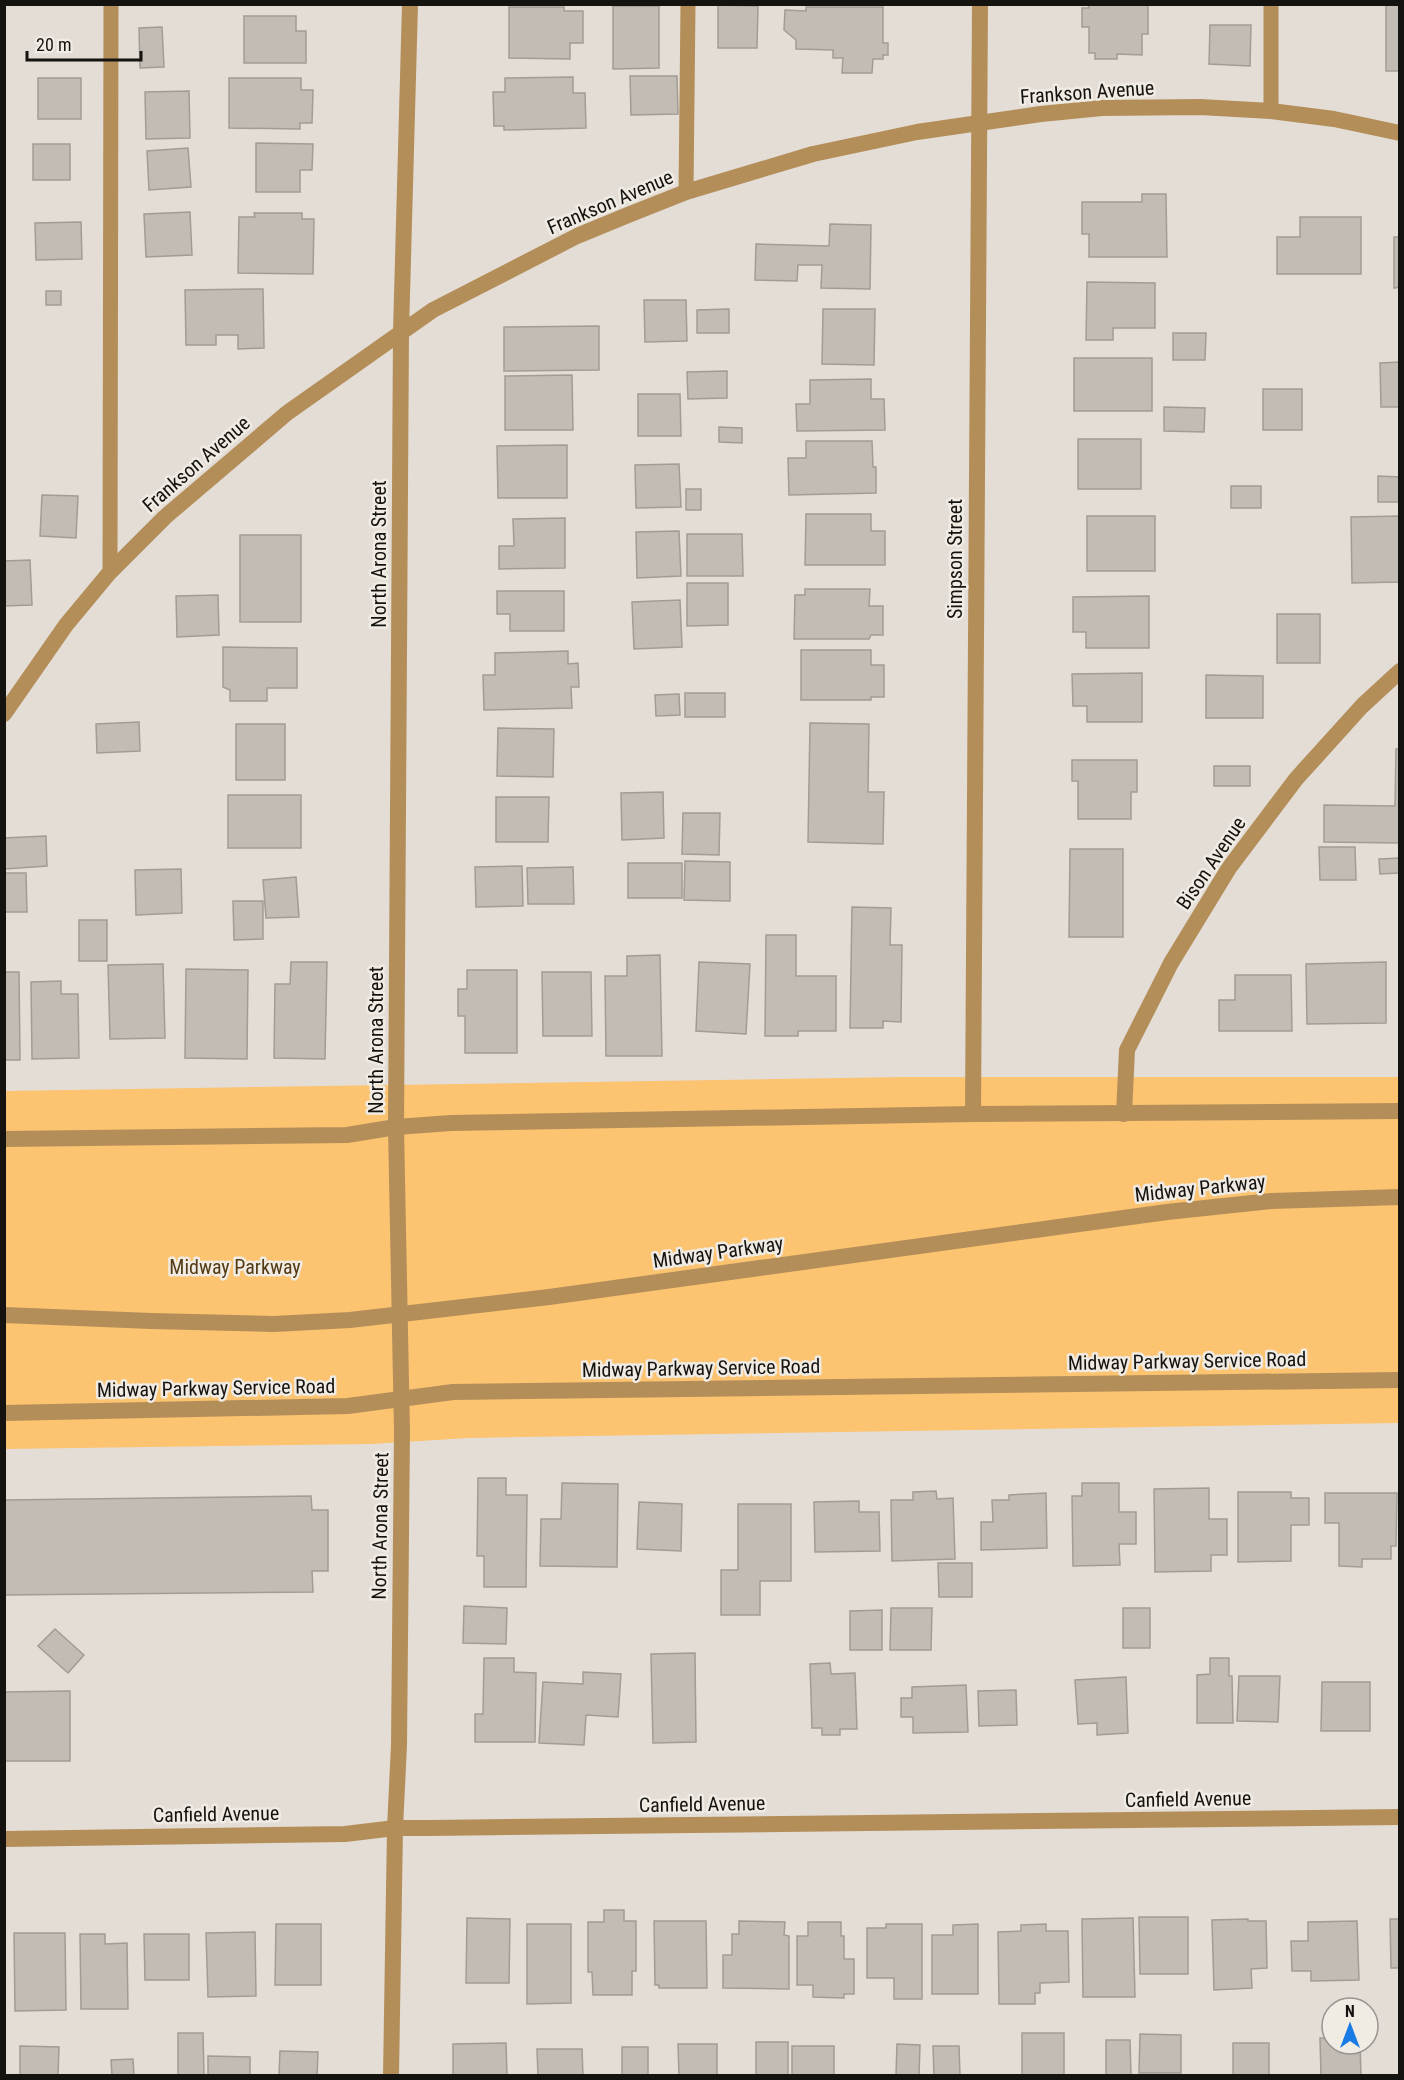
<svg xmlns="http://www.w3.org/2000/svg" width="1404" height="2080" font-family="'Roboto Condensed',sans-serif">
<rect width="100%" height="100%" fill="#e3ddd6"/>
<!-- green -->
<path fill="#fcc371" d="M 903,1077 L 1399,1077 L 1399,1423 L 469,1438 L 371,1444 L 5,1449 L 5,1091 Z"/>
<!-- building -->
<g fill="#c2bcb5" stroke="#a29c95" stroke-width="1.5">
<rect x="1386" y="4" width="14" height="67"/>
<path d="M 718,5 L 758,6 L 757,48 L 718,48 Z"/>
<path d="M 1089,5 L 1148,5 L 1148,34 L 1142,34 L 1142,55 L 1117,54 L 1117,59 L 1095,59 L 1095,53 L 1089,53 L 1089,27 L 1082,27 L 1082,8 L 1089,8 Z"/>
<path d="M 613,6 L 659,6 L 659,68 L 613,69 Z"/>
<path d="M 509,7 L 564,7 L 564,11 L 583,11 L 583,43 L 570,43 L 570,59 L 509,58 Z"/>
<path d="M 806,7 L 883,7 L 883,43 L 888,43 L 888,55 L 883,55 L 883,59 L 873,59 L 872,73 L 842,73 L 843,58 L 833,58 L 833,50 L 796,49 L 796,40 L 784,30 L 785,10 L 806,11 Z"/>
<path d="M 244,16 L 296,16 L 296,31 L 306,31 L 306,63 L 244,63 Z"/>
<path d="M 1210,25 L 1251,25 L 1250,66 L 1209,64 Z"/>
<path d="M 162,27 L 164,67 L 140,68 L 139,28 Z"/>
<path d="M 630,76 L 677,76 L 678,114 L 631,115 Z"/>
<path d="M 573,77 L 573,93 L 585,93 L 586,128 L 504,130 L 504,126 L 494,126 L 493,92 L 505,92 L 505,78 Z"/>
<rect x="38" y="78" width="43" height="41"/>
<path d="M 229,78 L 301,78 L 301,90 L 313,90 L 312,123 L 300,123 L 300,129 L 229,128 Z"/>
<path d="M 189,91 L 190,138 L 146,139 L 145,92 Z"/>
<path d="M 256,143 L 313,144 L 312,170 L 300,170 L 300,192 L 256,192 Z"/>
<rect x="33" y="144" width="37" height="36"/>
<path d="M 188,148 L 191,187 L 149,190 L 147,151 Z"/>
<path d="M 1142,194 L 1166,194 L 1167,257 L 1089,257 L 1089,234 L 1082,234 L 1082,202 L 1142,202 Z"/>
<path d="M 190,212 L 192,255 L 146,257 L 144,214 Z"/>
<path d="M 254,213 L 302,213 L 302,219 L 314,219 L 313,274 L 238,273 L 239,217 L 255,217 Z"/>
<path d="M 1300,217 L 1361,217 L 1361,274 L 1277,274 L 1277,237 L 1300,237 Z"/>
<path d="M 81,222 L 82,259 L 36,260 L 35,223 Z"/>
<path d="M 830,224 L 871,225 L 870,289 L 821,288 L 822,265 L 798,265 L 797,281 L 755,280 L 756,244 L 829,246 Z"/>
<path d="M 1394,237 L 1400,237 L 1400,287 L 1394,288 Z"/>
<path d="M 1087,282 L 1155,283 L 1155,328 L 1113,328 L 1113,340 L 1086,340 Z"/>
<path d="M 263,289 L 264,348 L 238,349 L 238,335 L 216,335 L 216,345 L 186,345 L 185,290 Z"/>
<rect x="46" y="291" width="15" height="14"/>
<path d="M 644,300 L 686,300 L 687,341 L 645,342 Z"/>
<path d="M 729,309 L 729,333 L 697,333 L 697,310 Z"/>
<path d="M 823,309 L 875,309 L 874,365 L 822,364 Z"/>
<path d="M 599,326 L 599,370 L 504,371 L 504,327 Z"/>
<path d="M 1173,333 L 1206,333 L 1205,360 L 1173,360 Z"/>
<rect x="1074" y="358" width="78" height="53"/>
<path d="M 1400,362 L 1400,407 L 1381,407 L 1380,363 Z"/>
<path d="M 727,371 L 727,398 L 688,399 L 687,372 Z"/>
<path d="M 572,375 L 573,430 L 505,430 L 505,376 Z"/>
<path d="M 871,379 L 871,399 L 884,399 L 885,430 L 797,431 L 796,404 L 810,404 L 810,380 Z"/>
<rect x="1263" y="389" width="39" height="41"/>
<path d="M 638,394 L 680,394 L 681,436 L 638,436 Z"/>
<path d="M 1164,407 L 1205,408 L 1204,432 L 1164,431 Z"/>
<path d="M 719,427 L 742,428 L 742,443 L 719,442 Z"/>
<rect x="1078" y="439" width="63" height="50"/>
<path d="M 806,441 L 872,441 L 873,467 L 876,467 L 876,493 L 789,495 L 788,458 L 806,458 Z"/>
<path d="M 567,445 L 567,498 L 498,498 L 497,446 Z"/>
<path d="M 679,464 L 681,507 L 636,508 L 635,465 Z"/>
<path d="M 1378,476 L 1400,477 L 1400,502 L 1378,502 Z"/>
<rect x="1231" y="486" width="30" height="22"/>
<rect x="686" y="489" width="15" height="21"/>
<path d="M 42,495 L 78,496 L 76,538 L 40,536 Z"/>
<path d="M 806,514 L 871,514 L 871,531 L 885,531 L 885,565 L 805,565 Z"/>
<rect x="1087" y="516" width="68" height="55"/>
<path d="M 1400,516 L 1400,582 L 1352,583 L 1351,517 Z"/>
<path d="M 565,518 L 565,568 L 499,569 L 499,546 L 514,546 L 513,519 Z"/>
<path d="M 679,531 L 681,576 L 637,578 L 636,532 Z"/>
<path d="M 687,534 L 742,534 L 743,576 L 687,576 Z"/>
<rect x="240" y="535" width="61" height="87"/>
<path d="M 30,560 L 32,605 L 4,606 L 4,561 Z"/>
<path d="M 687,583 L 728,583 L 728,625 L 687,626 Z"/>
<path d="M 805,589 L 870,589 L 869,606 L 883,606 L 883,635 L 871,635 L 869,639 L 794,639 L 795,595 L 805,595 Z"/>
<path d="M 497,591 L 564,591 L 564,631 L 510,631 L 510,614 L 497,614 Z"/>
<path d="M 218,595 L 219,635 L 177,637 L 176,596 Z"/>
<path d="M 1149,596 L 1149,648 L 1086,648 L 1086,632 L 1073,632 L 1073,597 Z"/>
<path d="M 680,600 L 682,647 L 634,649 L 632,602 Z"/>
<rect x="1277" y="614" width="43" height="49"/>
<path d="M 223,647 L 297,648 L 297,688 L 267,688 L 267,701 L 230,701 L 230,690 L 223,687 Z"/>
<path d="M 801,650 L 871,650 L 871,665 L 884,665 L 884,697 L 871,697 L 871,700 L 801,700 Z"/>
<path d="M 568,651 L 568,664 L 578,663 L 579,687 L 571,687 L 572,708 L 484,710 L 483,675 L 495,675 L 495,653 Z"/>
<path d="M 1142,673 L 1142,722 L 1087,722 L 1087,706 L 1073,706 L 1072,674 Z"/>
<path d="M 1206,675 L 1263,676 L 1263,718 L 1206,718 Z"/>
<rect x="685" y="693" width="40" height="24"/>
<path d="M 679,694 L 680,715 L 656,716 L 655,695 Z"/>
<path d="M 139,722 L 140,751 L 97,753 L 96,724 Z"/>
<path d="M 810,723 L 869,724 L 868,792 L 884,792 L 883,844 L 808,842 Z"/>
<rect x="236" y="724" width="49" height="56"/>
<path d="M 498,728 L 554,729 L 553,777 L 497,776 Z"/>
<path d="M 1396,749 L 1400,749 L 1400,843 L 1324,842 L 1324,805 L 1395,806 Z"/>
<path d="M 1072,760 L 1137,760 L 1137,792 L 1131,792 L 1131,819 L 1078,819 L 1078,781 L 1072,781 Z"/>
<rect x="1214" y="766" width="36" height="20"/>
<path d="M 663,792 L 664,838 L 622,840 L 621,793 Z"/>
<rect x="228" y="795" width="73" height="53"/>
<path d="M 496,797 L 549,797 L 548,842 L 496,842 Z"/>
<path d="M 683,813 L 720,813 L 719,855 L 682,854 Z"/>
<path d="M 46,836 L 47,866 L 5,869 L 4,838 Z"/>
<path d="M 1319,847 L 1355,847 L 1356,880 L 1320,880 Z"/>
<path d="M 1070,849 L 1123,849 L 1123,937 L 1069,937 Z"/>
<path d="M 1400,858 L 1400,873 L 1380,874 L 1379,859 Z"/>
<path d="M 685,861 L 730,862 L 730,901 L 684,900 Z"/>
<rect x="628" y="863" width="54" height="35"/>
<path d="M 522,866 L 523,906 L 476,907 L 475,867 Z"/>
<path d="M 573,867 L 574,904 L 528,904 L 527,868 Z"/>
<path d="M 181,869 L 182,913 L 136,915 L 135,870 Z"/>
<path d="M 4,873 L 26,873 L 27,912 L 4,912 Z"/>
<path d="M 296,877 L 299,917 L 266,918 L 263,880 Z"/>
<path d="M 233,901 L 263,901 L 263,939 L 234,940 Z"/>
<path d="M 852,907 L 891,908 L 890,945 L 902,945 L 901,1022 L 883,1021 L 883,1028 L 850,1028 Z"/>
<rect x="79" y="920" width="28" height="41"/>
<path d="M 766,935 L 796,935 L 796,976 L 836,976 L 836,1031 L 798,1031 L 798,1036 L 765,1036 Z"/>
<path d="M 660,955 L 662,1056 L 606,1056 L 605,976 L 627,976 L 627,956 Z"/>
<path d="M 291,962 L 327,962 L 325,1059 L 274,1058 L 275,984 L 290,984 Z"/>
<path d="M 699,962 L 750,964 L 746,1034 L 696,1031 Z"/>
<path d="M 1386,962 L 1386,1023 L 1307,1024 L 1306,964 Z"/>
<path d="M 163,964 L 165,1038 L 110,1039 L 108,965 Z"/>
<path d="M 186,969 L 248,970 L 247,1059 L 185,1058 Z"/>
<path d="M 467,970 L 517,970 L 517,1053 L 465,1053 L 465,1016 L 458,1016 L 458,989 L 467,989 Z"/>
<path d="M 4,972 L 19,972 L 20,1060 L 4,1060 Z"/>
<path d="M 542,972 L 591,972 L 592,1036 L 543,1036 Z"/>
<path d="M 1235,975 L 1291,975 L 1292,1031 L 1219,1031 L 1219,1000 L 1235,1000 Z"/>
<path d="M 61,981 L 61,994 L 78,994 L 79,1058 L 32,1059 L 31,982 Z"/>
<path d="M 478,1478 L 506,1478 L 506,1495 L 527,1495 L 526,1587 L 484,1587 L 484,1556 L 477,1556 Z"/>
<path d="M 562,1483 L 618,1484 L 617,1567 L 540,1566 L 541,1519 L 561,1519 Z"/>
<path d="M 1082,1483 L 1119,1483 L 1119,1512 L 1136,1512 L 1136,1544 L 1119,1544 L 1120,1565 L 1073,1566 L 1072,1496 L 1082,1496 Z"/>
<path d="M 1209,1488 L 1209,1519 L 1227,1519 L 1227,1555 L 1211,1555 L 1211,1571 L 1155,1572 L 1154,1489 Z"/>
<path d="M 936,1491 L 937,1499 L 953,1498 L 955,1559 L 892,1561 L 891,1500 L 913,1500 L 913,1492 Z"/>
<path d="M 1238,1492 L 1291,1492 L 1291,1498 L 1309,1498 L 1309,1525 L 1291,1525 L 1291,1561 L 1238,1562 Z"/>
<path d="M 1046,1493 L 1047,1548 L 981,1550 L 981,1522 L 993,1522 L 992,1500 L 1009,1500 L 1009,1495 Z"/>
<path d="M 1325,1493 L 1397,1493 L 1396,1546 L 1391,1546 L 1391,1559 L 1362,1559 L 1362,1567 L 1339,1566 L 1339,1523 L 1325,1523 Z"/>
<path d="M 311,1496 L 312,1510 L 328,1510 L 328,1571 L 312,1571 L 313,1592 L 4,1595 L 4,1500 Z"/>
<path d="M 859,1501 L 859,1512 L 879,1512 L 880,1551 L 815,1552 L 814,1502 Z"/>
<path d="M 639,1502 L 682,1504 L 681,1551 L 637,1549 Z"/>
<path d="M 738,1504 L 791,1504 L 791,1581 L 760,1581 L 760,1615 L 721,1615 L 721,1570 L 738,1570 Z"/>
<path d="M 938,1563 L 972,1563 L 972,1597 L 939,1597 Z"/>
<path d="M 464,1606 L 507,1608 L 506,1644 L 463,1643 Z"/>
<path d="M 891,1608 L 932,1608 L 931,1650 L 890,1650 Z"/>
<rect x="1123" y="1608" width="27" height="40"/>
<path d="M 882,1610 L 882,1650 L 850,1650 L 850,1611 Z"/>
<path d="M 55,1629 L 84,1655 L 68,1673 L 38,1646 Z"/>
<path d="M 695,1653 L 696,1742 L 653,1743 L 651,1654 Z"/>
<path d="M 484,1658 L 514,1658 L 514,1672 L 536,1673 L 535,1742 L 475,1742 L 475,1714 L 483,1714 Z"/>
<path d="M 1210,1658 L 1229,1658 L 1229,1676 L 1232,1676 L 1233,1723 L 1197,1723 L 1197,1675 L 1210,1674 Z"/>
<path d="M 830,1663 L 831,1674 L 855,1673 L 857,1729 L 840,1729 L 840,1735 L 822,1735 L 822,1728 L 812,1728 L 810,1664 Z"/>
<path d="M 583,1672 L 621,1674 L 618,1717 L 586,1715 L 584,1745 L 539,1743 L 543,1682 L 583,1684 Z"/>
<path d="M 1239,1676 L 1280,1676 L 1278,1722 L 1237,1721 Z"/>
<path d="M 1126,1677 L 1128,1733 L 1097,1735 L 1097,1723 L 1078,1724 L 1075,1680 Z"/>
<path d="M 1322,1682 L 1370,1682 L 1370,1731 L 1321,1731 Z"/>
<path d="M 966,1685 L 968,1732 L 913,1733 L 913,1717 L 901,1717 L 901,1698 L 912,1698 L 912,1687 Z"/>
<path d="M 1016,1690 L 1017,1725 L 979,1726 L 978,1691 Z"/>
<path d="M 70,1691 L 70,1761 L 4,1761 L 4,1692 Z"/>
<path d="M 604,1910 L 624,1910 L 624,1921 L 636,1921 L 636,1971 L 632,1971 L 632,1995 L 593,1995 L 592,1972 L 588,1972 L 588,1922 L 604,1922 Z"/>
<path d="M 1139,1917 L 1188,1917 L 1188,1974 L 1140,1974 Z"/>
<path d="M 467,1918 L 510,1919 L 509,1983 L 466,1983 Z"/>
<path d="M 1133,1918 L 1135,1997 L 1083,1997 L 1082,1919 Z"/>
<path d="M 1248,1919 L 1248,1921 L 1266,1921 L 1267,1968 L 1251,1969 L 1252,1988 L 1214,1990 L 1212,1920 Z"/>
<path d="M 1390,1919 L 1400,1919 L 1400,1968 L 1391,1968 Z"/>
<path d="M 654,1921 L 706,1921 L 707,1988 L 659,1988 L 659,1985 L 655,1985 Z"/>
<path d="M 739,1921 L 785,1922 L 784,1935 L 789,1936 L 789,1989 L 723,1988 L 723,1955 L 732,1955 L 732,1934 L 739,1934 Z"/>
<path d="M 1357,1921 L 1359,1980 L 1311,1981 L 1311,1971 L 1292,1971 L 1291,1941 L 1308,1941 L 1308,1922 Z"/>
<path d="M 808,1922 L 841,1922 L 841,1936 L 844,1936 L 844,1959 L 854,1959 L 854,1994 L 844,1994 L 844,1998 L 813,1997 L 813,1985 L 797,1985 L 797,1936 L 808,1936 Z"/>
<path d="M 276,1924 L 321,1924 L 321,1985 L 275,1985 Z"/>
<path d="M 527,1924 L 571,1924 L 571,2003 L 527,2004 Z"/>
<path d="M 886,1924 L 922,1924 L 922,1999 L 894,1999 L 894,1978 L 867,1978 L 867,1928 L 886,1928 Z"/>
<path d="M 978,1924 L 978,1994 L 932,1994 L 932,1935 L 953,1935 L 953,1925 Z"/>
<path d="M 1046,1924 L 1046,1931 L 1068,1931 L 1069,1982 L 1040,1983 L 1040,1993 L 1035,1993 L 1035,2004 L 999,2004 L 998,1932 L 1021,1931 L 1021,1925 Z"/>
<path d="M 255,1932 L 256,1996 L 208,1997 L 206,1933 Z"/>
<path d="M 14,1933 L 65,1933 L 66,2010 L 15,2011 Z"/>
<path d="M 80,1934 L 105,1934 L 105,1944 L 127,1943 L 128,2009 L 81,2009 Z"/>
<path d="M 144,1934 L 189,1934 L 189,1980 L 145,1980 Z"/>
<path d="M 178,2033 L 203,2033 L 204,2076 L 178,2076 Z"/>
<rect x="1022" y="2033" width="42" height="43"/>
<path d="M 1140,2034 L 1181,2035 L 1181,2073 L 1139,2073 Z"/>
<path d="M 1320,2038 L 1332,2038 L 1332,2044 L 1360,2044 L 1361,2076 L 1321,2076 Z"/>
<path d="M 1106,2040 L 1130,2040 L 1131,2076 L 1106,2076 Z"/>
<rect x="756" y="2042" width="32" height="34"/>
<path d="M 506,2043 L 507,2076 L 453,2076 L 453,2044 Z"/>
<rect x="1233" y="2043" width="36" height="33"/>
<path d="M 678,2044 L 717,2044 L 717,2076 L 679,2076 Z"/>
<path d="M 897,2044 L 920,2045 L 919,2076 L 896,2075 Z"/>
<path d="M 20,2046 L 59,2047 L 58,2076 L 20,2076 Z"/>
<rect x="792" y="2046" width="42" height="30"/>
<path d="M 933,2046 L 959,2046 L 960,2076 L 934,2076 Z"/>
<rect x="622" y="2047" width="26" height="29"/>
<path d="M 537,2049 L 582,2049 L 583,2076 L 538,2076 Z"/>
<path d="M 280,2051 L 318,2052 L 317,2076 L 279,2076 Z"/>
<path d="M 208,2056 L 250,2057 L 250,2076 L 208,2076 Z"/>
<path d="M 133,2059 L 134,2076 L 112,2076 L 111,2060 Z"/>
</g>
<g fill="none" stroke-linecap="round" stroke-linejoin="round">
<!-- service -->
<g stroke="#b48e59" stroke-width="15">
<path d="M 1271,111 L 1271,4"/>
<path d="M 686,192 L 688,4"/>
<path d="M 110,572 L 111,4"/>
</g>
<!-- minor -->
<g stroke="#b48e59" stroke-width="16">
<path d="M 4,714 L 66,625 L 110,572 L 165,517 L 287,413 L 433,310 L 577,236 L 628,215 L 686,192 L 813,154 L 917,132 L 1041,114 L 1102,108 L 1200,107 L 1271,111 L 1334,119 L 1400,133"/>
<path d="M 973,1114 L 980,4"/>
<path d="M 1124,1114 L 1127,1050 L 1171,963 L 1229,868 L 1296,779 L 1362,706 L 1400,671"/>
<path d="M 4,1139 L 347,1135 L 396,1127 L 451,1123 L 973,1114 L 1400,1111"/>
<path d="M 4,1413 L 348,1406 L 453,1392 L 1400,1380"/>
<path d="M 4,1839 L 345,1834 L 395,1828 L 429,1828 L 1400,1817"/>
<path d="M 391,2076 L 395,1828 L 399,1745 L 402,1432 L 396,1127 L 401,332 L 410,4"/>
</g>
<!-- tertiary -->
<path stroke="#b48e59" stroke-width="16" d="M 4,1315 L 151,1321 L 274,1324 L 350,1320 L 549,1297 L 1167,1212 L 1271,1201 L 1400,1197"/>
</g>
<g text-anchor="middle" stroke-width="5" stroke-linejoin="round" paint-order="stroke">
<!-- street labels -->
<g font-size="20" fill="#151310" stroke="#f0ebe3">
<text transform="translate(1087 92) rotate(-4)" y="7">Frankson Avenue</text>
<text transform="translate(610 202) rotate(-23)" y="7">Frankson Avenue</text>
<text transform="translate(196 464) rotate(-41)" y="7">Frankson Avenue</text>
<text transform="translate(379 554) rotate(-90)" y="7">North Arona Street</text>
<text transform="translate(955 559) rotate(-90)" y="7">Simpson Street</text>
<text transform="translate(1211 863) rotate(-56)" y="7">Bison Avenue</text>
<text transform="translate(376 1040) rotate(-90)" y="7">North Arona Street</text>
<text transform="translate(1200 1188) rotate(-6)" y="7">Midway Parkway</text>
<text transform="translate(718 1252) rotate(-8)" y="7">Midway Parkway</text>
<text transform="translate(1187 1361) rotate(-1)" y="7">Midway Parkway Service Road</text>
<text transform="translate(701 1368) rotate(-1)" y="7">Midway Parkway Service Road</text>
<text transform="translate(216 1388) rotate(-1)" y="7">Midway Parkway Service Road</text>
<text transform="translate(380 1526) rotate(-89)" y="7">North Arona Street</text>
<text transform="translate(1188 1799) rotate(-1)" y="7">Canfield Avenue</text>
<text transform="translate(702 1804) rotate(-1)" y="7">Canfield Avenue</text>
<text transform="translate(216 1814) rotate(-1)" y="7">Canfield Avenue</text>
</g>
<!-- park labels -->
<g font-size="20" fill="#533a14" stroke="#f0ebe3">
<text x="235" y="1274">Midway Parkway</text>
</g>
</g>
<!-- border -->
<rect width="1404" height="2080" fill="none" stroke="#151310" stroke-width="12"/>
<!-- north arrow -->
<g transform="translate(1350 2026)"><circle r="28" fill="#f0ebe3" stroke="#98958f" stroke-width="1.5"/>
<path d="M0-4.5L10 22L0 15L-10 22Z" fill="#1a7be4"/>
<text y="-9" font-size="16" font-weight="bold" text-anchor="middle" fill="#151310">N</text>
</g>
<!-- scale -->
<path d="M27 51v9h114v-9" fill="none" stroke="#151310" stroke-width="3"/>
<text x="36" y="51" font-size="18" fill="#151310" stroke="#f0ebe3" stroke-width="4.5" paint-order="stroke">20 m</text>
</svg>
